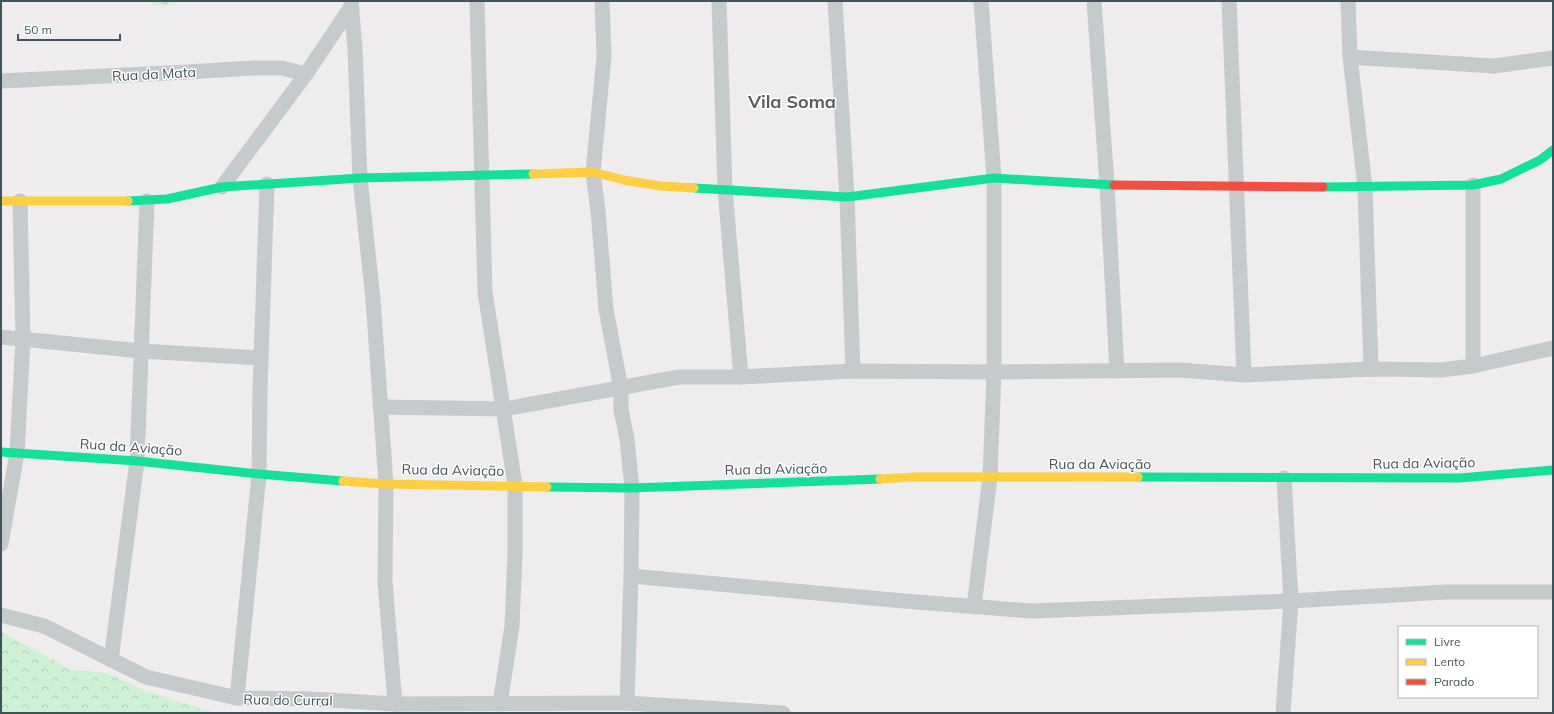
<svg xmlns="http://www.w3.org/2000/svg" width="1554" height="714" font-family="Mulish,sans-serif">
<defs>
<pattern id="forest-crowns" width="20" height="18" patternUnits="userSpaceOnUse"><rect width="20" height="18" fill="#cef0d3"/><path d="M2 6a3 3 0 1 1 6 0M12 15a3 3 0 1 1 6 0" fill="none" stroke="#b2d0b7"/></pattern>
</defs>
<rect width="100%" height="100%" fill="#eeeced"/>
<!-- forest -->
<g fill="url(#forest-crowns)">
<path d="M 144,1 L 180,1 C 170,7 154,5 144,1 Z"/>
<path d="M 1,632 L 72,670 L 107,673 L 143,690 L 215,713 L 1,713 Z"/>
</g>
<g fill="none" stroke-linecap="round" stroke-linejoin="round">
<!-- street -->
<g stroke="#c5cacc" stroke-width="15">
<path d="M 351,1 L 355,48 L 360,178 L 373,299 L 386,484 L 385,582 L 395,704"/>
<path d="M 477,1 L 485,292 L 515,485 L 515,554 L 512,626 L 500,704"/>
<path d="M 602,1 L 604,56 L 593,172 L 598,211 L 606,309 L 621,389 L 621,410 L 627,439 L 632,488 L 631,576 L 627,703"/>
<path d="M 719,1 L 725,189 L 741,377"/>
<path d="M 835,1 L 847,197 L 853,371"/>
<path d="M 1094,1 L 1107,185 L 1117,371"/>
<path d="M 1229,1 L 1244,375"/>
<path d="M 1348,1 L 1350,57 L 1365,187 L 1371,369"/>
<path d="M 1350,57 L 1494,66 L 1553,58"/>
<path d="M 1,81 L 188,72 L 253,68 L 282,68 L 306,74"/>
<path d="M 222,187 L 306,74 L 351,7"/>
<path d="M 1,337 L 141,351 L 261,358"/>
<path d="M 1473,366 L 1473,185"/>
<path d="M 380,407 L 504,409 L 679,377 L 741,377 L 853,371 L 994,372 L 1180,370 L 1244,375 L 1371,369 L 1441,370 L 1473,366 L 1553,348"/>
<path d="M 1,544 L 17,453 L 23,339 L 20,201"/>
<path d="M 631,576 L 904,601 L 1032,611 L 1291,601 L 1445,592 L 1553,592"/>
<path d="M 974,607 L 990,477 L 994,372 L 994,178 L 981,1"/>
<path d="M 1,615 L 44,626 L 146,677 L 237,698 L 310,699 L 395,704 L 627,703 L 783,713"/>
<path d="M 111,660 L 137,461 L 147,201"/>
<path d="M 237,698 L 259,474 L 260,390 L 267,184"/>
<path d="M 1283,713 L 1291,601 L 1284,478"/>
</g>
<!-- fast -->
<g stroke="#16e098" stroke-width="9">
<path d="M 1323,187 L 1473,185 L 1501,179 L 1540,160 L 1553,150"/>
<path d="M 694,188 L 847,197 L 994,178 L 1114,185"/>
<path d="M 128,201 L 167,199 L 222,187 L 360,178 L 533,174"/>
<path d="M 1,452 L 137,461 L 259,474 L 343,481"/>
<path d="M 1138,477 L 1460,478 L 1553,470"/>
<path d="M 547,487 L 632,488 L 880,479"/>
</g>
<!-- slow -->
<g stroke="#ffcf43" stroke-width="9">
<path d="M 533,174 L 593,172 L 624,180 L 660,186 L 694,188"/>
<path d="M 1,201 L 128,201"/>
<path d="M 880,479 L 916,477 L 1138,477"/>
<path d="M 343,481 L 386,484 L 547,487"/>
</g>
<!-- jam -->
<path stroke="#f24e42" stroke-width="9" d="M 1114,185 L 1323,187"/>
</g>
<g text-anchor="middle" stroke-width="3" stroke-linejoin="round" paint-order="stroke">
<!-- street labels -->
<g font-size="14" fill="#42545b" stroke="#fff">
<text transform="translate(154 74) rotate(-3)" y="5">Rua da Mata</text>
<text transform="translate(131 447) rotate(4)" y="5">Rua da Aviação</text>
<text transform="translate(1424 463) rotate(-1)" y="5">Rua da Aviação</text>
<text x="1100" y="469">Rua da Aviação</text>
<text transform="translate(776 469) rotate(-1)" y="5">Rua da Aviação</text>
<text transform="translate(453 470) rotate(1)" y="5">Rua da Aviação</text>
<text transform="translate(288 700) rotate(1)" y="5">Rua do Curral</text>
</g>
<!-- district labels -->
<g font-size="18" font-weight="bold" fill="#575e61" stroke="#fff">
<text x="792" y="108">Vila Soma</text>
</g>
</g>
<!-- border -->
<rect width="1554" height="714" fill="none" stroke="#42545b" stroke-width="4"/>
<!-- legend -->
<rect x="1398" y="626" width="140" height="72" fill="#ffffff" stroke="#b3bbbd"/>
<rect x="1406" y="639" width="20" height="6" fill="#16e098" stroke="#b3bbbd"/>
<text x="1434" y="646" font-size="12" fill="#42545b">Livre</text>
<rect x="1406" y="659" width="20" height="6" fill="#ffcf43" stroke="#b3bbbd"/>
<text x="1434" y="666" font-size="12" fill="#42545b">Lento</text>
<rect x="1406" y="679" width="20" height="6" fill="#f24e42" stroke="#b3bbbd"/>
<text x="1434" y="686" font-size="12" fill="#42545b">Parado</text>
<!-- scale -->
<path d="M18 34v6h102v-6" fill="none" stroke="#42545b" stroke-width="2"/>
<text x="24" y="34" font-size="12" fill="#42545b" stroke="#ffffff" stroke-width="3" paint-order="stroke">50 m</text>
</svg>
